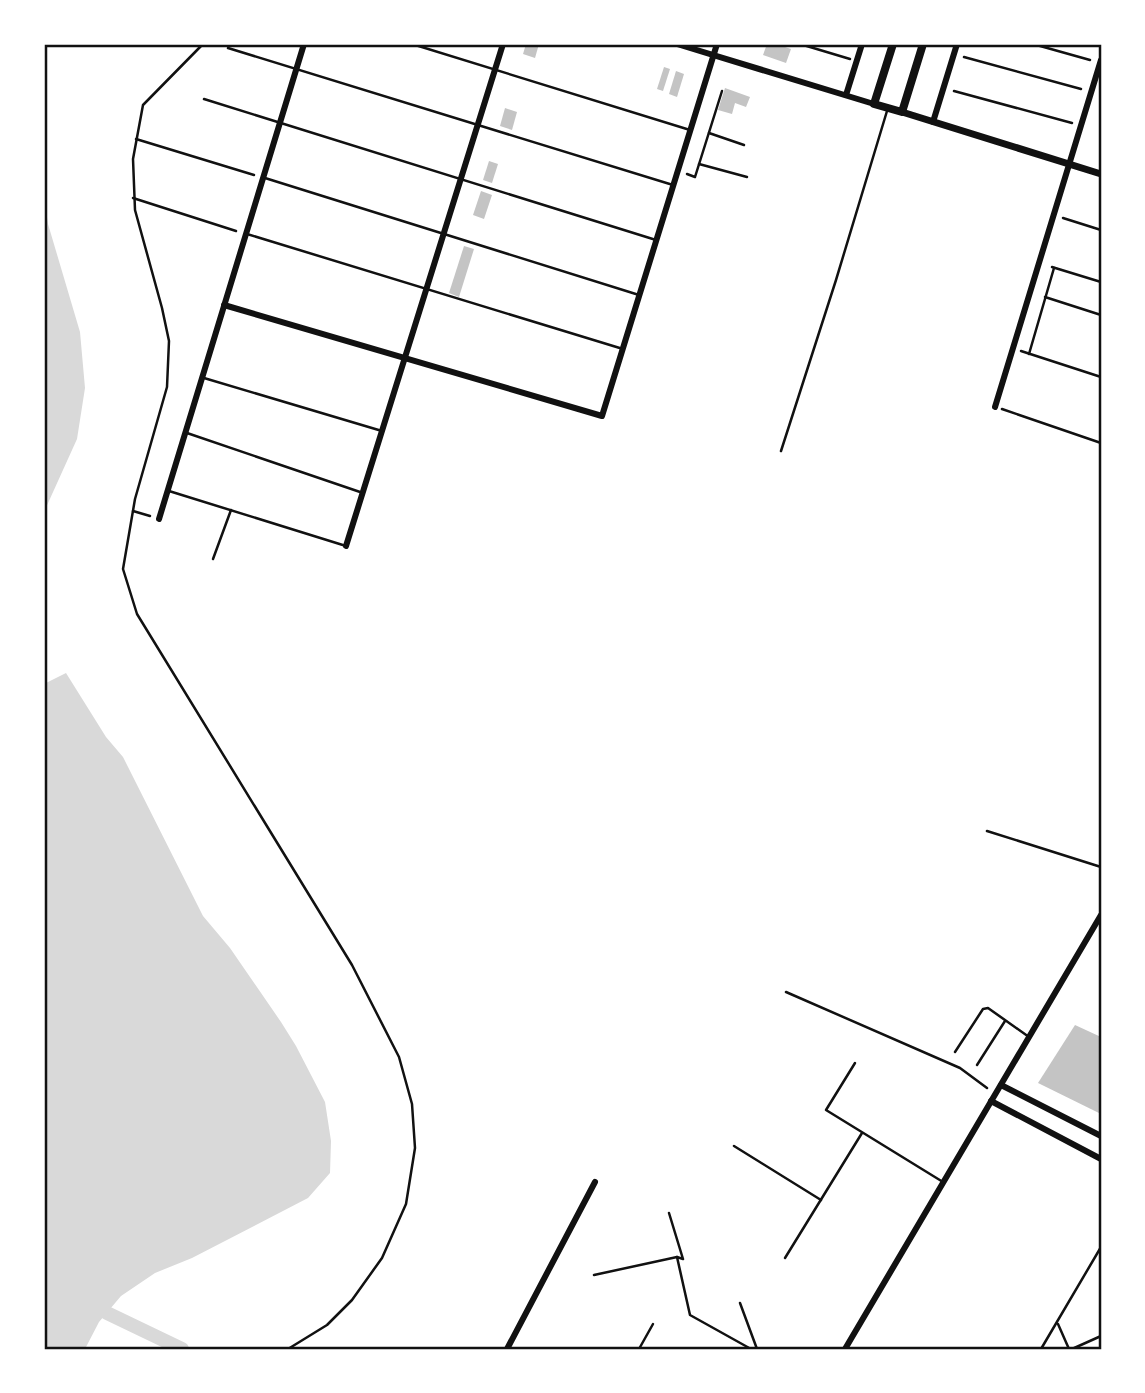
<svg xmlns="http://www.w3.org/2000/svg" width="1145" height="1393" font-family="'Public Sans',sans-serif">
<rect width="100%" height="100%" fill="#fff"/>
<!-- water -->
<g fill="#d9d9d9">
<path d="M 44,196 L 48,224 L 80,332 L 85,388 L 77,439 L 44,512 Z"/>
<path d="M 66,673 L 106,737 L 123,757 L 203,916 L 230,948 L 281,1022 L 296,1046 L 325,1102 L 331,1141 L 330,1173 L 308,1198 L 192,1258 L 155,1273 L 121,1296 L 99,1322 L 85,1349 L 44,1349 L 44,684 Z"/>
</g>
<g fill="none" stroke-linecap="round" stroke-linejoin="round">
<!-- canal -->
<path stroke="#d9d9d9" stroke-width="14" d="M 107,1313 L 182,1349"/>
</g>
<!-- building -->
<g fill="#c4c4c4">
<path d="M 526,44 L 539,44 L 535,58 L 523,54 Z"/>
<path d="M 767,44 L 776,44 L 791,49 L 786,63 L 763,55 Z"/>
<path d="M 664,67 L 670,69 L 663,91 L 657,89 Z"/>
<path d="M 676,71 L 684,74 L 677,97 L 669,94 Z"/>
<path d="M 725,88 L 750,97 L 746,107 L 735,103 L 732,114 L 718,110 Z"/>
<path d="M 505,108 L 517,112 L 512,130 L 500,126 Z"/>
<path d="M 489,161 L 498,164 L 492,183 L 483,180 Z"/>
<path d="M 481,191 L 492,195 L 484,219 L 473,215 Z"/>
<path d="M 464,246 L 474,249 L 459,297 L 449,293 Z"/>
<path d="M 1075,1025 L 1101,1037 L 1101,1114 L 1038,1083 Z"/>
</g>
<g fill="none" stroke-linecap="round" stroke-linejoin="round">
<!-- path -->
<g stroke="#111" stroke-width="2.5">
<path d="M 203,44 L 143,105 L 133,159 L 135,210 L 162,308 L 169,341 L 167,387 L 135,499 L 123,569 L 137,614 L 352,965 L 399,1057 L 412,1104 L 415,1148 L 406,1204 L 382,1258 L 352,1300 L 327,1325 L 288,1349"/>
<path d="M 800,44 L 850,59"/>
<path d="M 1033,44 L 1090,60"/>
<path d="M 964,57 L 1081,89"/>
<path d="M 954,91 L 1072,123"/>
<path d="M 709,133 L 744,145"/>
<path d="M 136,139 L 254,175"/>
<path d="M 699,164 L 747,177"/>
<path d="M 687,174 L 695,177 L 722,91"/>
<path d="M 133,198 L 236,231"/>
<path d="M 1063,218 L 1101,230"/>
<path d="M 1052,267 L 1101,282"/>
<path d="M 1045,297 L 1101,315"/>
<path d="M 1021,351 L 1101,377"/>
<path d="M 1029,354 L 1054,268"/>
<path d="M 1002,409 L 1101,443"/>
<path d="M 133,511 L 150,516"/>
<path d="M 786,992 L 960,1068 L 987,1088"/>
<path d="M 669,1213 L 683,1259 L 677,1257 L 690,1315 L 751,1349"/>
<path d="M 594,1275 L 677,1257"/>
<path d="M 740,1303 L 757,1349"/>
<path d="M 1058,1324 L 1069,1349"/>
<path d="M 1041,1349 L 1101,1247"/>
<path d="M 1072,1349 L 1101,1336"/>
</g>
<!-- service -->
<g stroke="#111" stroke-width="2.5">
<path d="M 412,44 L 690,130"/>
<path d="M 228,48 L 673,185"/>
<path d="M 204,99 L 656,240"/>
<path d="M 265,178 L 639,295"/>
<path d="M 247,234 L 623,349"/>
<path d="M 204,378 L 382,431"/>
<path d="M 187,433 L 363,493"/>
<path d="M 781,451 L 836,280 L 887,111"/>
<path d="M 169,491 L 346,546"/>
<path d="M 213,559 L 231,510"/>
<path d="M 987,831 L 1101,867"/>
<path d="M 955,1052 L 983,1009 L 988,1008 L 1029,1037"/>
<path d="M 855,1063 L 826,1110 L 943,1182"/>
<path d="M 977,1065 L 1005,1021"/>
<path d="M 734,1146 L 821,1200"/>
<path d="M 785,1258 L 862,1133"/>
<path d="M 639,1349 L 653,1324"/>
</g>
<!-- minor -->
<g stroke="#111" stroke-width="6">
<path d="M 677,44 L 874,104"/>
<path d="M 846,95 L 862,44"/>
<path d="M 933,122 L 957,44"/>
<path d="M 224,305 L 602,416 L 717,44"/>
<path d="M 995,407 L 1101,60"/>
<path d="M 159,519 L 304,44"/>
<path d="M 346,546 L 503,44"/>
<path d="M 1001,1085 L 1101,1136"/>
<path d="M 991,1101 L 1101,1159"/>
<path d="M 507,1349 L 595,1182"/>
<path d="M 845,1349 L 1101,915"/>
</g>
<!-- tertiary -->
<path stroke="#111" stroke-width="7" d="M 902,112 L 1101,174"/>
<!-- secondary -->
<path stroke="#111" stroke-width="8" d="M 893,44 L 874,104 L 902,112 L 923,44"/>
</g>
<!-- border -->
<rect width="1145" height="1393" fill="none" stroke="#ffffff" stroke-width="91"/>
<rect x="46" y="46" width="1054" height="1302" fill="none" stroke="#111" stroke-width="2.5"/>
</svg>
